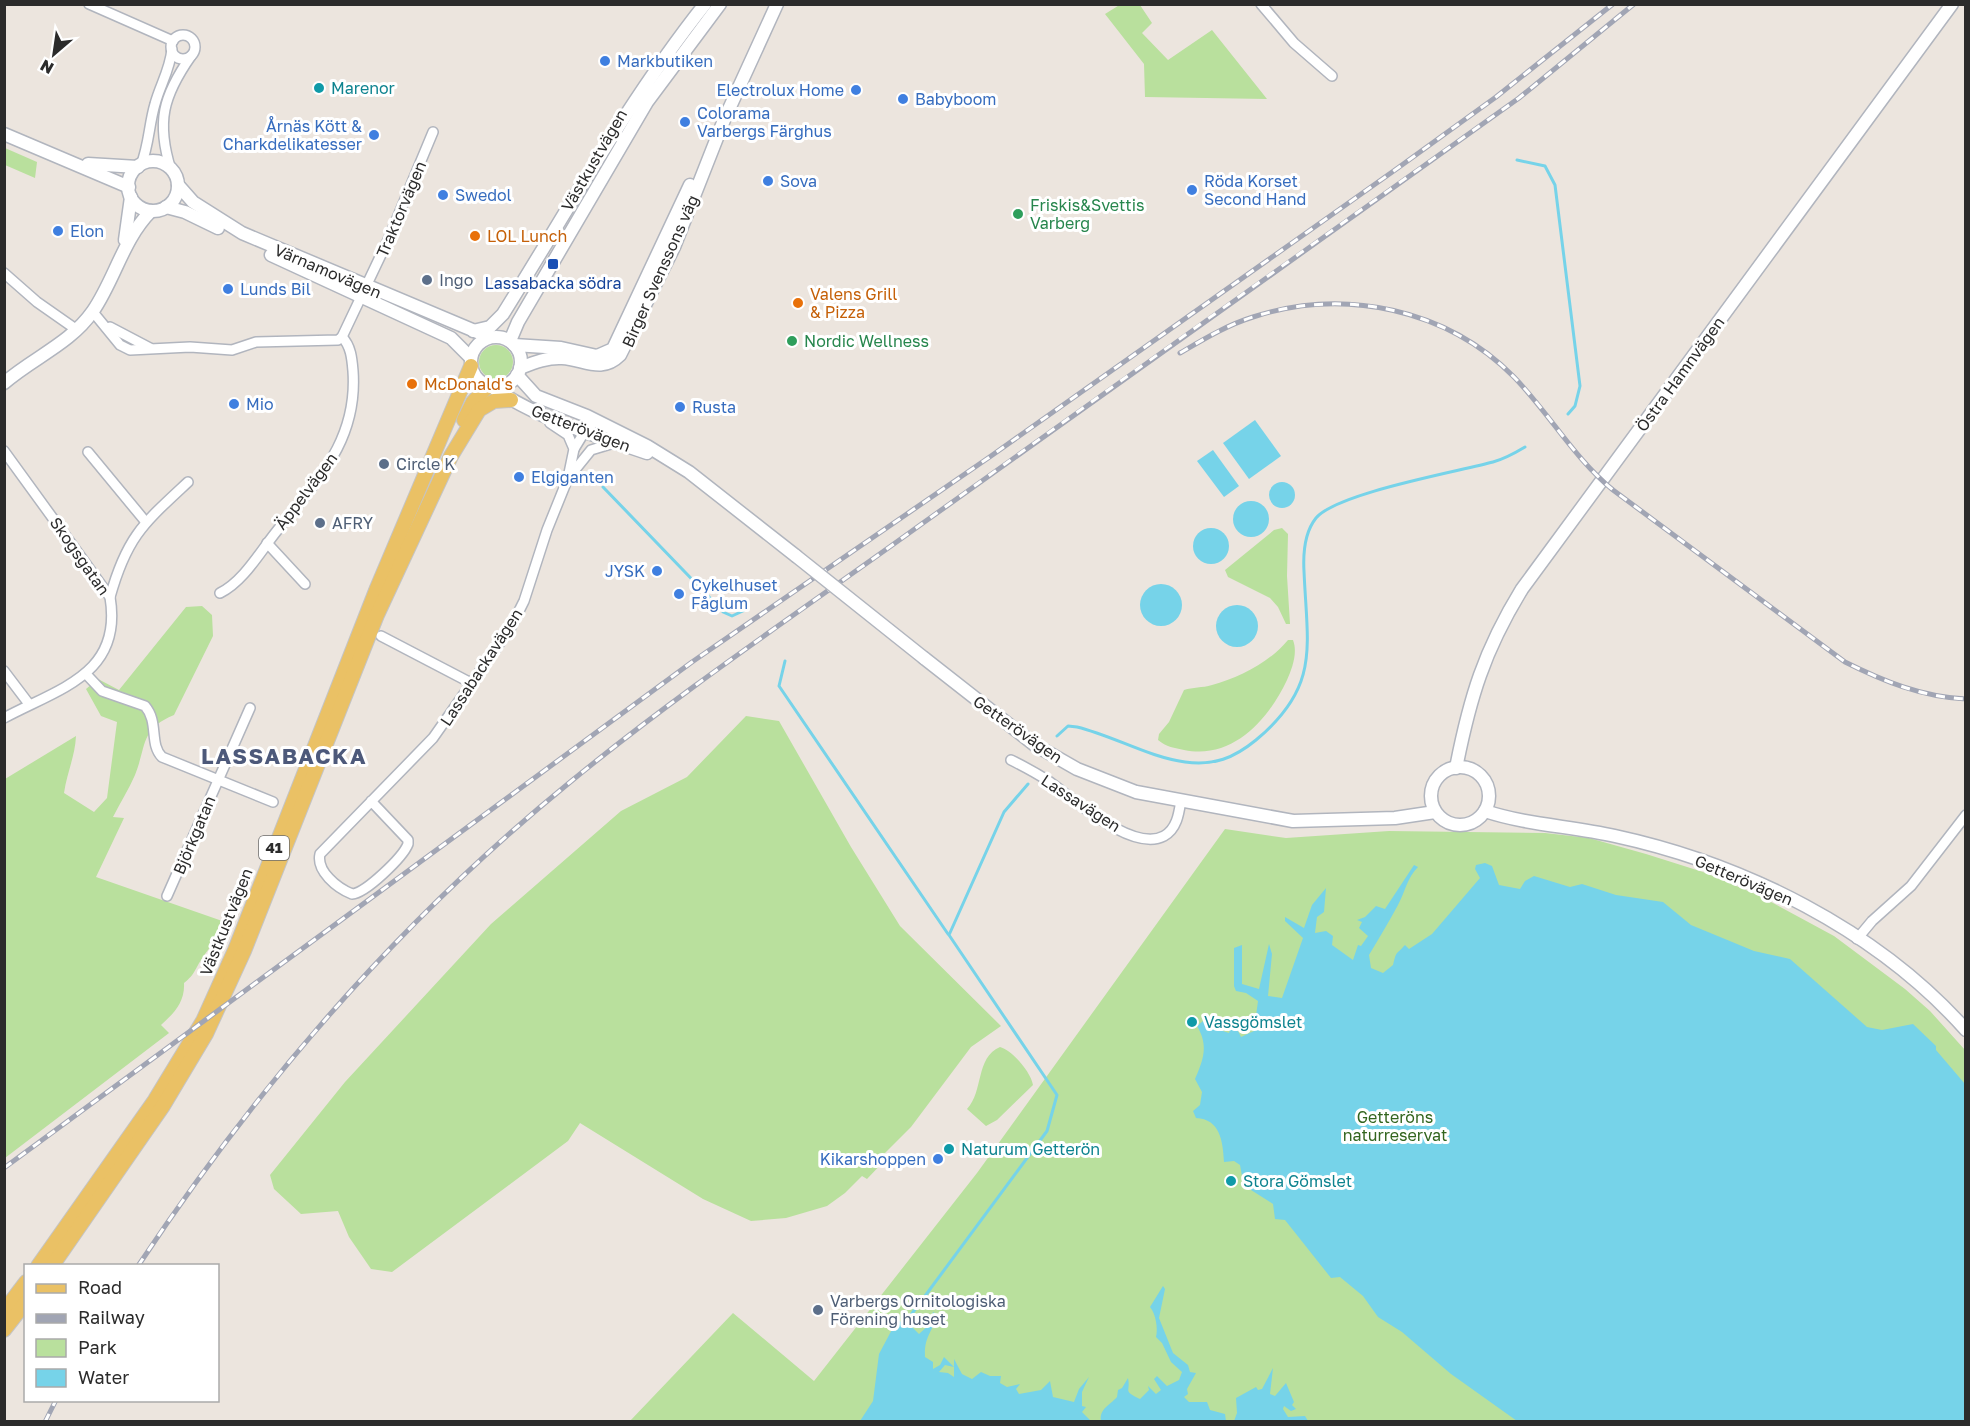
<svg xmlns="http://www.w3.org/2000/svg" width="1970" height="1426" font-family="'Golos Text',sans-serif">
<rect width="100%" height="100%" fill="#ece5de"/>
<!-- green -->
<g fill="#b9e09d">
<path d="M 1121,4 L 1140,5 L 1152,23 L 1142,33 L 1168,60 L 1212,30 L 1267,99 L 1145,97 L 1144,64 L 1105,14 Z"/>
<path d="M 5,148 L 37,162 L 35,178 L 5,165 Z"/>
<circle cx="496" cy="362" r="17"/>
<path d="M 1282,528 L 1288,534 L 1287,576 L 1290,624 L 1286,624 L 1278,607 L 1270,598 L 1228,577 L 1225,570 L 1274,530 Z"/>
<path d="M 202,606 L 212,615 L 213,636 L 174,715 C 140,729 147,745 135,775 C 129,789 120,803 113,817 L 124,818 L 96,877 L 228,923 C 220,937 209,947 201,960 C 194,971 195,974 184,983 C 185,1002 174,1013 161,1025 L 169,1033 L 5,1158 L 5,779 L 76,736 C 75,757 67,772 64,793 L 94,812 L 107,798 L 117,722 L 101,716 L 86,689 L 98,679 L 119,690 L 186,607 Z"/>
<path d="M 1288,640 L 1293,640 C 1298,653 1292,669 1287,680 C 1268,720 1233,760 1184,750 C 1175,748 1166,747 1158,740 L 1159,734 L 1169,722 L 1184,690 C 1193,687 1202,688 1212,685 C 1239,678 1270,662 1288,640 Z"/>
<path d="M 746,716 L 779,721 L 851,847 L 900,926 L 1001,1026 L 971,1047 L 911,1127 L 884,1154 L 887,1158 L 867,1179 L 862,1176 L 845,1193 L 827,1206 L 786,1218 L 751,1221 L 703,1199 L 580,1123 L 568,1141 L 392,1272 L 371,1269 L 349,1237 L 338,1211 L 301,1214 L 274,1189 L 270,1175 L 345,1082 L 491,924 L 621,811 L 687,777 Z"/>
<path d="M 1225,829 L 1286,838 L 1389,831 L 1545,833 L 1589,838 L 1646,854 L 1703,872 L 1760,896 L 1834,936 L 1905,989 L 1930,1011 L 1965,1050 L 1965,1421 L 629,1422 L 733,1313 L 814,1381 L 977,1173 Z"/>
<path d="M 1000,1047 C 1012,1050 1031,1072 1033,1085 L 997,1120 L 986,1126 L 967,1109 C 984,1091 975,1058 1000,1047 Z"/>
</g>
<!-- water -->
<g fill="#76d3e9">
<path d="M 1255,420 L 1281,456 L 1249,479 L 1223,443 Z"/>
<path d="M 1213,450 L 1239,486 L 1224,497 L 1197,461 Z"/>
<circle cx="1282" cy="495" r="13"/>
<circle cx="1251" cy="519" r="18"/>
<circle cx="1211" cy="546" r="18"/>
<circle cx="1161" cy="605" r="21"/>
<circle cx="1237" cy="626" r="21"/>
<path d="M 1485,863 L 1492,866 L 1499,885 L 1520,889 L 1525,881 L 1534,876 L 1570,887 L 1582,884 L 1616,895 L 1663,902 L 1691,925 L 1754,951 L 1790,959 L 1867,1027 L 1882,1030 L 1913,1024 L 1936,1046 L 1936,1050 L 1965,1084 L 1965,1421 L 1517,1421 L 1451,1374 L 1402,1332 L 1378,1317 L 1363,1296 L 1340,1277 L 1331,1278 L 1285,1220 L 1275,1219 L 1273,1204 L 1251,1190 L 1250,1182 L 1242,1176 L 1240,1165 L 1234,1161 L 1224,1162 C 1223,1141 1220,1119 1196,1118 L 1193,1111 L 1200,1105 L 1202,1092 L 1195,1079 C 1203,1060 1209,1046 1197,1026 L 1208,1017 L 1214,1028 L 1229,1033 L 1231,1027 L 1236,1027 L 1241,1037 L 1254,1031 L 1258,1001 L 1246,993 L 1236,991 L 1234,986 L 1234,948 L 1242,945 L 1242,984 L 1259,989 L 1269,944 L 1272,954 L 1268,996 L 1282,998 L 1303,938 L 1285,921 L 1285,917 L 1304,928 L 1312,905 L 1326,888 L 1324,912 L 1317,917 L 1315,933 L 1326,931 L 1333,936 L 1332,945 L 1353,960 L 1358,945 L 1361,946 L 1368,936 L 1359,928 L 1362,922 L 1357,920 L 1365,917 L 1376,906 L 1385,909 L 1414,865 L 1418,867 C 1407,878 1405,892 1398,905 C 1389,922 1379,938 1369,955 L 1371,968 L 1383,973 L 1393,965 C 1397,950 1395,956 1405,945 L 1409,949 L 1432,934 L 1480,878 L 1475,869 L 1476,865 Z"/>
<path d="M 1163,1286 L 1165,1289 L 1159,1318 L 1173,1353 L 1188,1365 L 1190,1372 L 1196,1373 L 1187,1389 L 1188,1394 L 1184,1397 L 1189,1402 L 1207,1402 L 1210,1410 L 1225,1414 L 1226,1421 L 1101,1421 C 1099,1409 1110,1405 1117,1397 L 1118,1390 L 1122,1388 L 1128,1378 C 1131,1393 1122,1390 1140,1399 L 1149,1390 L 1148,1386 L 1156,1394 L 1161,1390 L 1154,1379 L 1157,1376 L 1167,1386 L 1179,1380 L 1182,1372 L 1171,1362 L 1162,1343 L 1156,1337 C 1158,1329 1156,1314 1150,1307 Z"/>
<path d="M 933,1312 L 938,1315 C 931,1333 924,1338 925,1357 L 933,1362 L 933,1369 L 940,1365 L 944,1357 L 954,1367 L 945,1365 L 939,1372 L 948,1373 L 954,1377 L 954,1359 L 962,1374 L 972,1379 L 981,1372 L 990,1376 L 1001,1376 L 1000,1383 L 1007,1387 L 1020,1384 L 1016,1389 L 1019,1394 L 1041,1390 L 1050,1381 L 1053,1397 L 1074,1402 L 1079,1389 L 1089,1377 L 1082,1392 L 1082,1406 L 1086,1407 L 1082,1412 L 1091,1421 L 860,1421 L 873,1401 L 879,1354 L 897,1320 L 911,1326 L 919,1334 L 930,1324 Z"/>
<path d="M 1273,1368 L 1270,1394 L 1275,1396 L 1286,1383 L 1294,1402 L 1292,1405 L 1296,1409 L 1291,1411 L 1284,1406 L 1283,1409 L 1288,1417 L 1305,1416 L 1308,1421 L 1234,1421 L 1237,1413 L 1236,1398 L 1256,1387 L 1258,1390 L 1262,1389 Z"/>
</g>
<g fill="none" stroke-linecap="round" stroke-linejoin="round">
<!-- stream -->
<g stroke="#76d3e9" stroke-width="3">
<path d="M 1517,160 L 1545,166 L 1555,185 L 1580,386 L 1575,406 L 1568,414"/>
<path d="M 603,487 L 710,598"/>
<path d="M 723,612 L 732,616 L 745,610"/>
<path d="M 785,661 L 779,686 L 948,934"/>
<path d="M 1057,736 L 1068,726 L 1077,727 C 1114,736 1148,757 1185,762 C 1214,766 1234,758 1256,740 C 1321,686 1307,646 1304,571 C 1303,553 1304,533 1316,518 C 1337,493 1456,472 1493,462 C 1504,459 1515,453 1525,447"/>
<path d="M 905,1323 L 1047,1131 L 1057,1095 L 949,935 L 1004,812 L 1028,784"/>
</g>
<!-- street casing -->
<g stroke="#b1b5be" stroke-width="12">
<g id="street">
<path d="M 89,4 L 173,41"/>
<path d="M 1261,4 L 1294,43 L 1332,76"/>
<circle cx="183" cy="47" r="12"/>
<path d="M 141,165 C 149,145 149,124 155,104 C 160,85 170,70 172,49"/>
<path d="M 171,170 C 156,122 163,96 191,56"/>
<path d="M 4,273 L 37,302 L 77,330"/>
<path d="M 93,312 L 120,345 L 130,350 L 190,347 L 232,350 L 256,342 L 338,340 L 342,337 L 388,240 L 433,132"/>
<path d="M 110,327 L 150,348"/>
<path d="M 574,449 L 585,431 L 596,420"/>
<path d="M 4,451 L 110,597 C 123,674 60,688 4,718"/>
<path d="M 88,452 L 145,521"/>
<path d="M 570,476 L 591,450 L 614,443"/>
<path d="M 267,543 L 305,584"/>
<path d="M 220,593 C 243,582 260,552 276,532 C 316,481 358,442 353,371 C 352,359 351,346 342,337"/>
<path d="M 110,597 C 127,536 144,523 188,482"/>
<path d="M 381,636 L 473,684"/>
<path d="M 4,671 L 29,704"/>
<path d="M 86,674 L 102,691 L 145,706 C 159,722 149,744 162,757 L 273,802"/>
<path d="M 1011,760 C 1023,766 1036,773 1047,780 C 1073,798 1132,853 1164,836 C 1177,829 1179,813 1181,800"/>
<path d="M 371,801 L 408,840 L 408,844 C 403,857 366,893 352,894 C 337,888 316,871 320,854 L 433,738 L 511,627 L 524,601 L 547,530 L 568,478 L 574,449 L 568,435 L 550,423"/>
<path d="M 167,896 L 250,708"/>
<path d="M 1857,939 L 1872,921 L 1911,886 L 1966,815"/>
</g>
</g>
<!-- secondary casing -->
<g stroke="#b1b5be" stroke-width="15">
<g id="secondary">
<path d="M 4,134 L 129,187"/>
<circle cx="153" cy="186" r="25"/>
<path d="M 88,164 L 138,167"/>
<path d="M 178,185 L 193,202 L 242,233 L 489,337"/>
<path d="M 166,207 L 185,212 L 218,228"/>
<path d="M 125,240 L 131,197"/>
<path d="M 271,255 L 451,338 L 471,358"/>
<path d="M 473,331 L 490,327 L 503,314 C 568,210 628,101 705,4"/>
<circle cx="496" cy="362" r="25"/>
<path d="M 510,341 L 518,322 L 647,102 L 720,4"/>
<path d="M 514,345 L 561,348 L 597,356 L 613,349 L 690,185"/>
<path d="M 520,368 C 533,363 548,357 562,358 C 584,359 601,374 620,355 L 674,247 L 724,120 L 777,4"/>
<path d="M 517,375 L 536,396 L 587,416 L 647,446 L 689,472 L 796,556"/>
<path d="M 4,383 C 34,357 70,344 93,311 C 115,279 123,239 151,211"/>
<path d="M 492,387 C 537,419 595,435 647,453"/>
<path d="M 924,658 L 1035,745 L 1077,769 L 1136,792 L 1293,821 L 1395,818 L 1435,812"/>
<circle cx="1460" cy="796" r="29"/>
<path d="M 1456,768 C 1470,697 1484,651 1522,589 L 1952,4"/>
<path d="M 1485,811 C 1527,825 1571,826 1615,836 C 1744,864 1877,930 1966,1030"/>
</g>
</g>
<!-- primary casing -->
<g stroke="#c4c4c4" stroke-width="16">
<g id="primary">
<path d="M 464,420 L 473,402 L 488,386"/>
<path d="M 38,1266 L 155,1100 L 203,1021 L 235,950 L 377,588 L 471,366"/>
<path d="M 52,1266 L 163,1106 L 206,1034 L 244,951 L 377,615 L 451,456 L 479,410 L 494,401 L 511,400"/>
<path d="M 4,1311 L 26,1282"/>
<path d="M 4,1330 L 26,1302"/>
</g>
</g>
<!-- street -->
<use href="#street" stroke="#fff" stroke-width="9"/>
<!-- secondary -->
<use href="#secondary" stroke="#fff" stroke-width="12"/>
<!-- primary -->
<use href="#primary" stroke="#eac165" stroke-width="14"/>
<!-- rail casing -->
<g stroke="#a1a5b4" stroke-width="5">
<g id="rail">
<path d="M 1180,353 C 1204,339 1227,325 1253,317 C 1344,287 1447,309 1514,377 C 1549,413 1574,458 1613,490 L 1845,662 C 1883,681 1922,697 1966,699"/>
<path d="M 4,1168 L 692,662 L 991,456 L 1395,170 L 1496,97 L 1613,4"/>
<path d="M 138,1266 C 258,1085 401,920 569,783 C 682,690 804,609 923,523 C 1121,380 1320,239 1519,98 L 1634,4"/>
<path d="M 45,1422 L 56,1400"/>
</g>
</g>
<!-- rail -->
<use href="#rail" stroke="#fff" stroke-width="3" stroke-dasharray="9" stroke-linecap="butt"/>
<!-- secondary-bridge casing -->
<g stroke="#b1b5be" stroke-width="15" stroke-linecap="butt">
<path id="secondary-bridge" d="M 796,556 L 924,658"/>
</g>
<!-- secondary-bridge -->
<use href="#secondary-bridge" stroke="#fff" stroke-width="12"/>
</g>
<!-- markers -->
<g fill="#3f7fe0" stroke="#fff" stroke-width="2">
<circle cx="605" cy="61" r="6"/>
<circle cx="856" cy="90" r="6"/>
<circle cx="903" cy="99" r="6"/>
<circle cx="685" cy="122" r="6"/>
<circle cx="374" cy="135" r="6"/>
<circle cx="768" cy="181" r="6"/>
<circle cx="1192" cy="190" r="6"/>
<circle cx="443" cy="195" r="6"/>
<circle cx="58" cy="231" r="6"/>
<circle cx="228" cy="289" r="6"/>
<circle cx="234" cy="404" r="6"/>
<circle cx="680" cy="407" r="6"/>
<circle cx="519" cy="477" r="6"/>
<circle cx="657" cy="571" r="6"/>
<circle cx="679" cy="594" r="6"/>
<circle cx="938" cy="1159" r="6"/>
</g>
<g fill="#0f9aa8" stroke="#fff" stroke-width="2">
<circle cx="319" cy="88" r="6"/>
<circle cx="1192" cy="1022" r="6"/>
<circle cx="949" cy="1149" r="6"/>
<circle cx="1231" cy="1181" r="6"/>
</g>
<g fill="#2e9e5b" stroke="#fff" stroke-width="2">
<circle cx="1018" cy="214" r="6"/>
<circle cx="792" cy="341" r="6"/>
</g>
<g fill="#e8710a" stroke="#fff" stroke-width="2">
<circle cx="475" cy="236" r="6"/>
<circle cx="798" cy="303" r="6"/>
<circle cx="412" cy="384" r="6"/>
</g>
<rect fill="#1a4fb4" stroke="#fff" stroke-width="2" x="547" y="258" width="12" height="12" rx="3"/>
<g fill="#5c6f8a" stroke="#fff" stroke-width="2">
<circle cx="427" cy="280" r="6"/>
<circle cx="384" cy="464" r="6"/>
<circle cx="320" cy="523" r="6"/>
<circle cx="818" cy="1310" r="6"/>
</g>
<g text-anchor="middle" stroke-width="6" stroke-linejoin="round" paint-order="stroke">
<!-- shield labels -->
<rect fill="#fff" stroke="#6b6b6b" stroke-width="1.5" x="259" y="836" width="30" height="24" rx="4.5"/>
<g font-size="15" font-weight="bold" fill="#2b2b2b">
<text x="274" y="853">41</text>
</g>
<!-- shop labels -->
<g font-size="16" fill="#366cbe" stroke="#fff" text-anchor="start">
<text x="617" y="67">Markbutiken</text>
<text x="844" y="96" text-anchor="end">Electrolux Home</text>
<text x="915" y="105">Babyboom</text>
<text x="697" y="119">Colorama<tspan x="697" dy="18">Varbergs Färghus</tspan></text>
<text x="362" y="132" text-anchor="end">Årnäs Kött &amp;<tspan x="362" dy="18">Charkdelikatesser</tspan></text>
<text x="780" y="187">Sova</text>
<text x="1204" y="187">Röda Korset<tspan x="1204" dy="18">Second Hand</tspan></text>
<text x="455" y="201">Swedol</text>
<text x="70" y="237">Elon</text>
<text x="240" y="295">Lunds Bil</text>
<text x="246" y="410">Mio</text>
<text x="692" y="413">Rusta</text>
<text x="531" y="483">Elgiganten</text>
<text x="645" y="577" text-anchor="end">JYSK</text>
<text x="691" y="591">Cykelhuset<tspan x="691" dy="18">Fåglum</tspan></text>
<text x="926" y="1165" text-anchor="end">Kikarshoppen</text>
</g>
<!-- culture labels -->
<g font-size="16" fill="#0d838f" stroke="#fff" text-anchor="start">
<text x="331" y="94">Marenor</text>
<text x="1204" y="1028">Vassgömslet</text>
<text x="961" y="1155">Naturum Getterön</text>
<text x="1243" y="1187">Stora Gömslet</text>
</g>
<!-- street labels -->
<g font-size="16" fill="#2b2b2b" stroke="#fff">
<text transform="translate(594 160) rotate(-60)" y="6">Västkustvägen</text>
<text transform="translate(401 209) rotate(-67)" y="6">Traktorvägen</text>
<text transform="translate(328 271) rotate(23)" y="6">Värnamovägen</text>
<text transform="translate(660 271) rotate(-66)" y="6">Birger Svenssons väg</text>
<text transform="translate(1680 374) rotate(-54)" y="6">Östra Hamnvägen</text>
<text transform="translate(581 428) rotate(21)" y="6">Getterövägen</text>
<text transform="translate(306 491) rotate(-53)" y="6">Äppelvägen</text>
<text transform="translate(80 556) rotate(55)" y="6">Skogsgatan</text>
<text transform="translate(481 667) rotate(-57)" y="6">Lassabackavägen</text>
<text transform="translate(1018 729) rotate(35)" y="6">Getterövägen</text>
<text transform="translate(1081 803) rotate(33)" y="6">Lassavägen</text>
<text transform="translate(194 835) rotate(-67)" y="6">Björkgatan</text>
<text transform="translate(1744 880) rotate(23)" y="6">Getterövägen</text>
<text transform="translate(226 922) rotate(-68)" y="6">Västkustvägen</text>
</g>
<!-- leisure labels -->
<g font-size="16" fill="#27864d" stroke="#fff" text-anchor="start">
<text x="1030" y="211">Friskis&amp;Svettis<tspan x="1030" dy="18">Varberg</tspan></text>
<text x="804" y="347">Nordic Wellness</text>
</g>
<!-- food labels -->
<g font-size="16" fill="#c56008" stroke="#fff" text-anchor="start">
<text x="487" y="242">LOL Lunch</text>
<text x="810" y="300">Valens Grill<tspan x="810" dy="18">&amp; Pizza</tspan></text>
<text x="424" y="390">McDonald's</text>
</g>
<!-- service labels -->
<g font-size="16" fill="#4e5e75" stroke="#fff" text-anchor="start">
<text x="439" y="286">Ingo</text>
<text x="396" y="470">Circle K</text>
<text x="332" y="529">AFRY</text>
<text x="830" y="1307">Varbergs Ornitologiska<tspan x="830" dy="18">Förening huset</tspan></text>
</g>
<!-- transit labels -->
<g font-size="16" fill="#164399" stroke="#fff">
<text x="553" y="289">Lassabacka södra</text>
</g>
<!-- park labels -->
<g font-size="16" fill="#32651e" stroke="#fff">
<text x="1395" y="1123">Getteröns<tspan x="1395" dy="18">naturreservat</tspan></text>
</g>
<!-- district labels -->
<g font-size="22" font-weight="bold" letter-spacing="1.5" fill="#4d597a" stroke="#fff">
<text x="284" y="764">LASSABACKA</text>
</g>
</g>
<!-- border -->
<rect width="1970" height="1426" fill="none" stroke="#2b2b2b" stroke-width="12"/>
<!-- legend -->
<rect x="24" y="1264" width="195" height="138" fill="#ffffff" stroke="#aaaaaa" stroke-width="1.5"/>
<rect x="36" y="1284" width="30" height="9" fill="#eac165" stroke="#aaaaaa" stroke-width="1.5"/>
<text x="78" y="1294" font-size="18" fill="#2b2b2b">Road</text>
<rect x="36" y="1314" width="30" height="9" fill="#a1a5b4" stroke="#aaaaaa" stroke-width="1.5"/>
<text x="78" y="1324" font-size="18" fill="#2b2b2b">Railway</text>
<rect x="36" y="1339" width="30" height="18" fill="#b9e09d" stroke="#aaaaaa" stroke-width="1.5"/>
<text x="78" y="1354" font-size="18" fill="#2b2b2b">Park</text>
<rect x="36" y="1369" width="30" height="18" fill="#76d3e9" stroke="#aaaaaa" stroke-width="1.5"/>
<text x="78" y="1384" font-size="18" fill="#2b2b2b">Water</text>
<!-- north arrow -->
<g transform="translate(54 54) rotate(209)" stroke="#ffffff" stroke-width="4.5" paint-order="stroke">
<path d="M0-4.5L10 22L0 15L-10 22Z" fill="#2b2b2b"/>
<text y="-9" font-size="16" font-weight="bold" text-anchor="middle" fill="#2b2b2b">N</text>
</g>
</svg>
